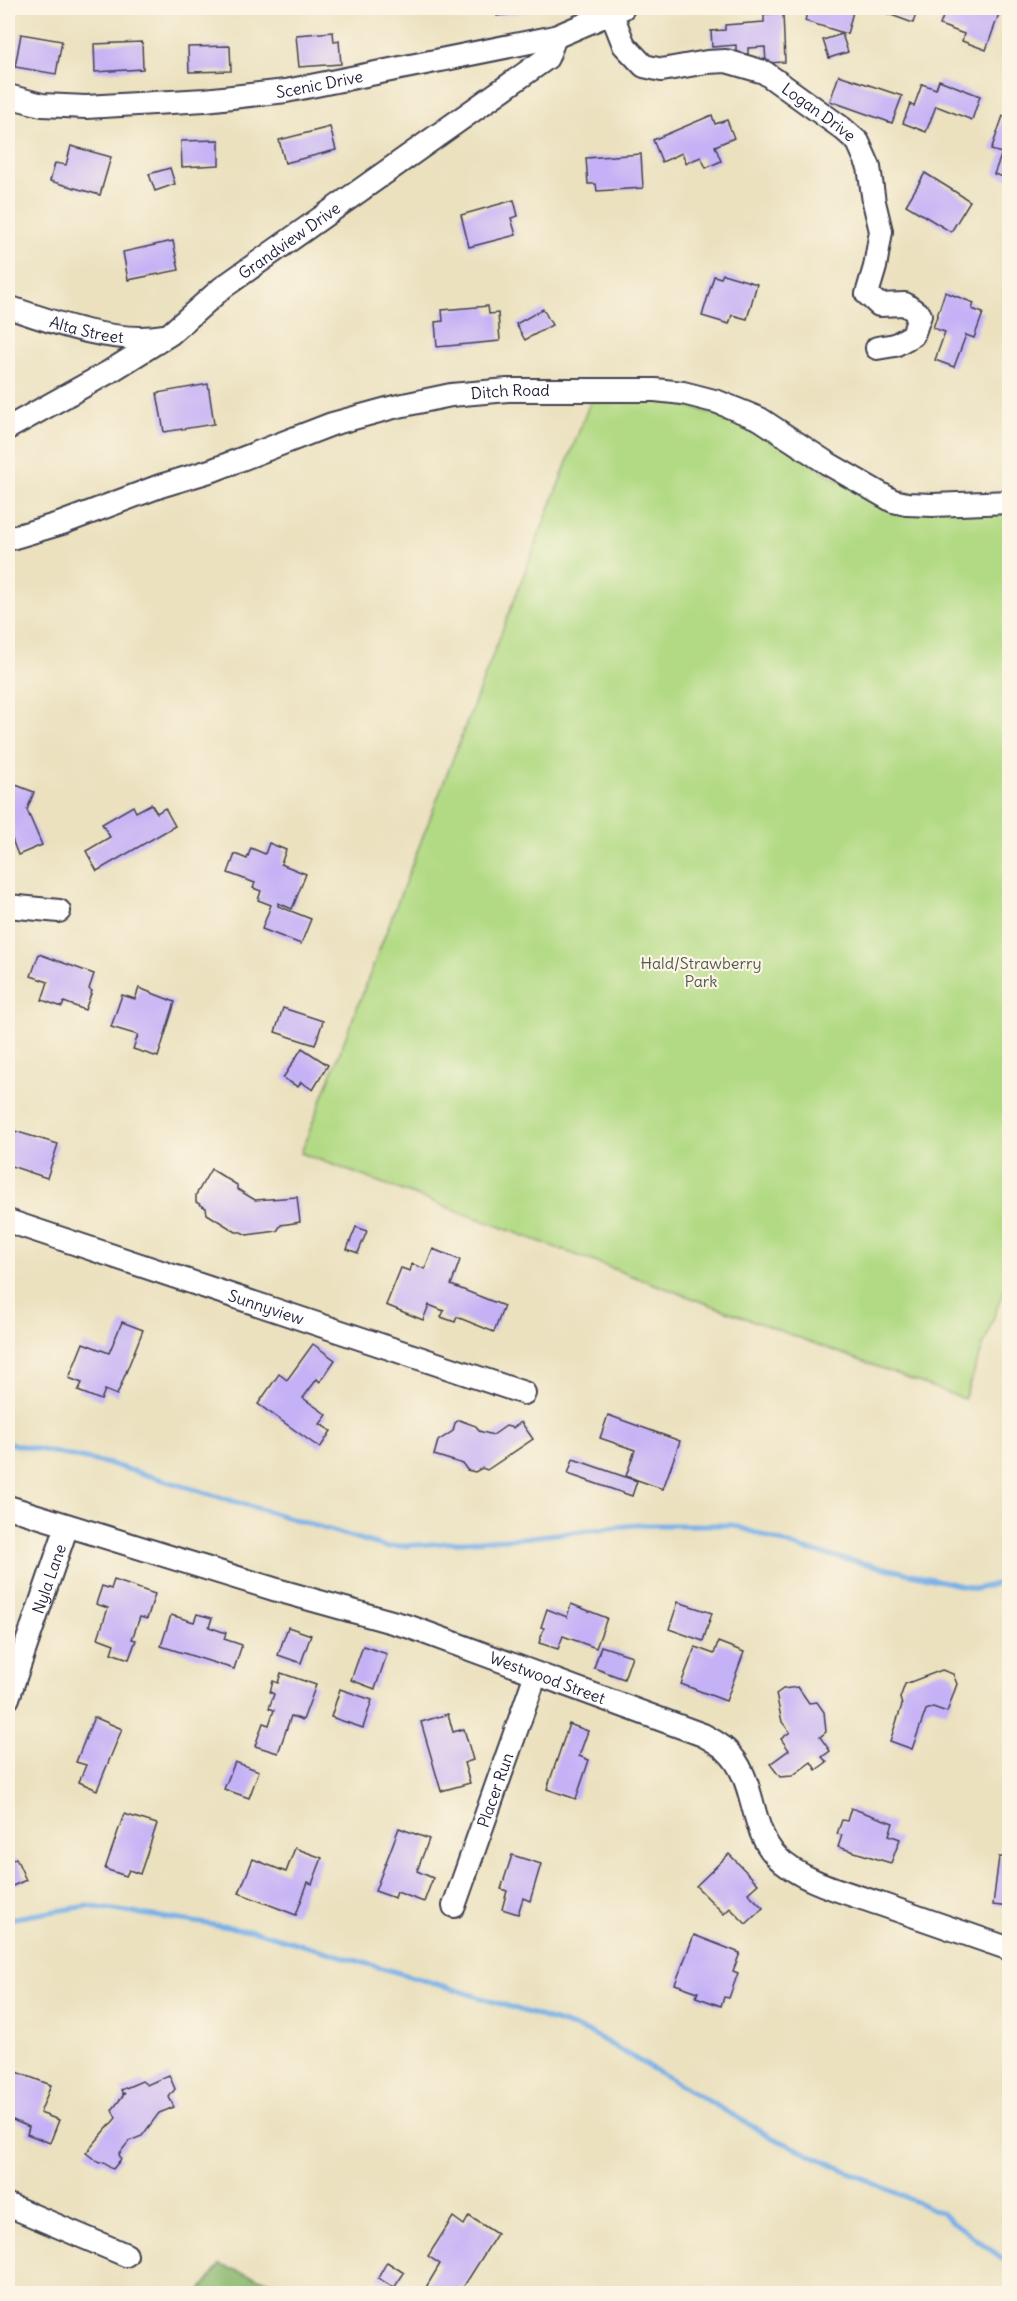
<svg xmlns="http://www.w3.org/2000/svg" width="1017" height="2301" font-family="Delius,sans-serif">
<rect width="100%" height="100%" fill="#fcf5e5"/>
<filter id="ink" filterUnits="userSpaceOnUse"><feTurbulence type="fractalNoise" baseFrequency=".0167" numOctaves="2"/><feDisplacementMap in="SourceGraphic" scale="12" xChannelSelector="R" yChannelSelector="G"/><feConvolveMatrix kernelMatrix="1 2 1 2 8 2 1 2 1" color-interpolation-filters="sRGB"/></filter>
<filter id="wash" filterUnits="userSpaceOnUse"><feTurbulence type="fractalNoise" baseFrequency=".008" numOctaves="4" result="noise"/><feDisplacementMap in="SourceGraphic" scale="24" xChannelSelector="R" yChannelSelector="G"/><feGaussianBlur stdDeviation="1.35" result="paint"/><feColorMatrix in="noise" values="0 0 0 0 0 0 0 0 0 0 0 0 0 0 0 0 0 1.4 0 .05"/><feComposite in="paint" operator="in"/></filter>
<g filter="url(#wash)">
<rect width="100%" height="100%" fill="#ebe1bf"/>
<!-- green -->
<path fill="#b2da84" stroke="#6a7e60" stroke-width="1.5" d="M 591,400 L 670,401 L 755,426 L 837,480 L 1009,512 L 1009,1275 L 964,1399 L 301,1153 Z"/>
<!-- forest -->
<path fill="#8dba72" stroke="#586e56" stroke-width="1.5" d="M 220,2265 L 304,2293 L 199,2293 Z"/>
<g fill="none" stroke-linecap="round" stroke-linejoin="round">
<!-- stream -->
<g stroke="#78b0e7" stroke-width="5">
<path d="M 8,1443 L 110,1464 L 386,1547 L 522,1538 L 634,1525 L 733,1525 L 802,1549 L 976,1589 L 1010,1580"/>
<path d="M 8,1919 L 87,1906 L 255,1931 L 447,1987 L 589,2032 L 771,2137 L 941,2213 L 1010,2264"/>
</g>
</g>
<g id="blocks">
<!-- building -->
<g fill="#c5b1f6">
<path d="M 496,8 L 518,8 L 519,13 L 497,16 Z"/>
<path d="M 808,8 L 854,8 L 847,34 L 805,21 Z"/>
<path d="M 872,8 L 918,8 L 913,23 Z"/>
<path d="M 946,8 L 1001,8 L 986,50 L 962,41 L 964,34 L 940,25 Z"/>
<path d="M 783,13 L 785,62 L 766,63 L 765,47 L 748,48 L 748,54 L 736,55 L 736,45 L 712,47 L 711,31 L 725,30 L 725,25 L 764,22 L 764,14 Z"/>
<path d="M 333,32 L 334,42 L 339,41 L 341,64 L 299,67 L 296,35 Z"/>
<path d="M 21,34 L 62,41 L 56,74 L 15,67 Z"/>
<path d="M 842,34 L 848,52 L 829,58 L 823,40 Z"/>
<path d="M 142,42 L 143,69 L 95,72 L 94,44 Z"/>
<path d="M 230,46 L 231,71 L 189,72 L 188,47 Z"/>
<path d="M 839,75 L 902,96 L 892,123 L 830,101 Z"/>
<path d="M 939,80 L 980,96 L 972,120 L 936,106 L 926,132 L 903,123 L 910,104 L 914,106 L 922,84 L 936,89 Z"/>
<path d="M 712,115 L 715,124 L 727,120 L 734,138 L 715,146 L 721,161 L 706,168 L 701,157 L 686,163 L 682,153 L 662,162 L 653,140 Z"/>
<path d="M 1003,116 L 1010,119 L 1010,179 L 994,174 L 1002,153 L 991,150 Z"/>
<path d="M 330,127 L 336,150 L 285,163 L 279,140 Z"/>
<path d="M 219,140 L 219,165 L 182,167 L 181,141 Z"/>
<path d="M 71,146 L 111,157 L 100,195 L 50,181 L 55,163 L 66,165 Z"/>
<path d="M 641,154 L 643,188 L 597,191 L 596,184 L 588,184 L 586,158 Z"/>
<path d="M 170,168 L 175,184 L 155,191 L 149,174 Z"/>
<path d="M 925,173 L 970,201 L 951,232 L 906,205 Z"/>
<path d="M 514,200 L 518,216 L 511,218 L 516,235 L 469,247 L 461,215 Z"/>
<path d="M 173,241 L 179,270 L 128,280 L 123,252 Z"/>
<path d="M 723,274 L 757,284 L 747,319 L 732,315 L 729,324 L 702,316 L 714,276 L 721,278 Z"/>
<path d="M 945,292 L 974,303 L 972,309 L 983,313 L 974,338 L 966,335 L 954,367 L 935,360 L 945,332 L 933,328 Z"/>
<path d="M 488,306 L 489,314 L 498,313 L 500,341 L 437,347 L 435,322 L 443,321 L 442,310 Z"/>
<path d="M 543,309 L 552,325 L 525,340 L 516,324 Z"/>
<path d="M 208,384 L 214,424 L 164,432 L 157,393 Z"/>
<path d="M 8,782 L 34,792 L 27,810 L 42,845 L 18,855 L 8,829 Z"/>
<path d="M 151,804 L 157,813 L 165,808 L 175,826 L 97,871 L 86,851 L 110,837 L 102,824 L 133,806 L 136,812 Z"/>
<path d="M 269,843 L 286,850 L 281,864 L 306,874 L 292,909 L 278,903 L 278,906 L 311,919 L 301,944 L 262,929 L 271,905 L 258,900 L 261,891 L 253,888 L 255,883 L 228,873 L 235,854 L 247,859 L 251,848 L 265,854 Z"/>
<path d="M 39,954 L 94,974 L 89,989 L 92,991 L 85,1010 L 64,1002 L 62,1007 L 42,1000 L 48,982 L 31,976 Z"/>
<path d="M 139,988 L 175,1002 L 158,1057 L 133,1049 L 138,1035 L 111,1027 L 122,995 L 135,999 Z"/>
<path d="M 283,1008 L 323,1021 L 315,1045 L 275,1032 Z"/>
<path d="M 302,1048 L 328,1065 L 313,1090 L 301,1082 L 298,1087 L 283,1078 Z"/>
<path d="M 11,1130 L 58,1144 L 47,1178 L 8,1165 L 8,1141 Z"/>
<path d="M 211,1169 L 237,1185 L 237,1189 L 255,1200 L 297,1197 L 300,1222 L 281,1225 L 277,1231 L 247,1235 L 241,1232 L 236,1232 L 207,1214 L 206,1208 L 196,1202 L 196,1195 Z"/>
<path d="M 356,1227 L 367,1231 L 358,1253 L 347,1249 Z"/>
<path d="M 433,1249 L 460,1260 L 451,1285 L 504,1306 L 494,1332 L 457,1317 L 455,1322 L 441,1317 L 444,1311 L 429,1305 L 423,1320 L 386,1305 L 401,1268 L 410,1271 L 412,1264 L 425,1269 Z"/>
<path d="M 122,1322 L 143,1330 L 117,1395 L 105,1390 L 101,1400 L 78,1391 L 82,1383 L 69,1378 L 83,1343 L 109,1353 Z"/>
<path d="M 313,1344 L 335,1360 L 320,1382 L 317,1379 L 303,1398 L 327,1415 L 320,1424 L 331,1431 L 320,1448 L 258,1404 L 279,1374 L 287,1380 Z"/>
<path d="M 608,1415 L 680,1441 L 663,1489 L 626,1476 L 635,1450 L 600,1438 Z"/>
<path d="M 459,1420 L 476,1426 L 479,1431 L 493,1435 L 506,1426 L 513,1428 L 521,1422 L 533,1439 L 487,1470 L 482,1468 L 475,1472 L 467,1470 L 463,1464 L 434,1455 L 438,1441 L 453,1431 L 455,1423 Z"/>
<path d="M 573,1459 L 637,1481 L 632,1496 L 568,1474 Z"/>
<path d="M 114,1580 L 155,1594 L 147,1619 L 140,1617 L 132,1639 L 136,1640 L 129,1659 L 111,1653 L 114,1644 L 98,1638 L 108,1608 L 96,1604 L 102,1586 L 111,1589 Z"/>
<path d="M 678,1602 L 712,1613 L 703,1641 L 669,1629 Z"/>
<path d="M 571,1604 L 607,1618 L 596,1648 L 563,1636 L 558,1649 L 539,1643 L 544,1628 L 541,1627 L 547,1609 L 567,1617 Z"/>
<path d="M 197,1614 L 212,1618 L 209,1627 L 226,1633 L 224,1639 L 242,1645 L 234,1669 L 161,1646 L 171,1615 L 194,1622 Z"/>
<path d="M 288,1627 L 311,1635 L 301,1663 L 278,1655 Z"/>
<path d="M 718,1642 L 744,1652 L 726,1701 L 681,1684 L 695,1647 L 714,1654 Z"/>
<path d="M 363,1646 L 387,1654 L 375,1689 L 351,1680 Z"/>
<path d="M 601,1646 L 632,1656 L 624,1679 L 594,1668 Z"/>
<path d="M 942,1670 L 953,1674 L 957,1684 L 947,1712 L 933,1707 L 926,1710 L 912,1749 L 890,1741 L 902,1705 L 900,1698 L 905,1684 Z"/>
<path d="M 281,1673 L 316,1685 L 303,1720 L 291,1716 L 278,1753 L 255,1746 L 263,1723 L 269,1725 L 274,1710 L 269,1708 L 274,1694 L 270,1692 L 273,1681 L 278,1683 Z"/>
<path d="M 798,1687 L 809,1703 L 817,1702 L 824,1712 L 826,1732 L 820,1737 L 830,1751 L 822,1757 L 827,1762 L 816,1770 L 811,1762 L 792,1776 L 780,1777 L 770,1764 L 789,1750 L 781,1739 L 790,1732 L 782,1722 L 776,1694 L 783,1689 Z"/>
<path d="M 340,1689 L 372,1700 L 363,1728 L 331,1717 Z"/>
<path d="M 448,1714 L 453,1732 L 464,1729 L 473,1760 L 464,1763 L 470,1783 L 441,1791 L 421,1722 Z"/>
<path d="M 94,1717 L 122,1729 L 97,1790 L 79,1782 L 86,1765 L 76,1762 Z"/>
<path d="M 569,1724 L 588,1731 L 579,1756 L 589,1760 L 576,1799 L 547,1789 Z"/>
<path d="M 235,1762 L 259,1771 L 249,1798 L 224,1789 Z"/>
<path d="M 851,1808 L 893,1823 L 889,1835 L 900,1839 L 891,1863 L 838,1847 L 842,1835 L 837,1834 L 842,1820 L 847,1821 Z"/>
<path d="M 124,1814 L 157,1824 L 140,1874 L 129,1870 L 126,1876 L 105,1869 Z"/>
<path d="M 399,1828 L 429,1839 L 417,1871 L 433,1878 L 424,1902 L 397,1892 L 395,1898 L 375,1891 Z"/>
<path d="M 295,1848 L 322,1858 L 312,1884 L 308,1882 L 296,1915 L 239,1893 L 253,1859 L 286,1872 Z"/>
<path d="M 729,1854 L 758,1884 L 748,1893 L 763,1908 L 746,1924 L 730,1908 L 724,1914 L 696,1886 Z"/>
<path d="M 512,1855 L 541,1864 L 530,1901 L 523,1898 L 518,1914 L 502,1909 L 507,1891 L 501,1889 Z"/>
<path d="M 999,1857 L 1010,1858 L 1010,1907 L 993,1905 Z"/>
<path d="M 16,1858 L 26,1880 L 8,1888 L 8,1862 Z"/>
<path d="M 694,1935 L 740,1953 L 733,1971 L 738,1973 L 729,1998 L 724,1997 L 721,2006 L 696,1997 L 698,1992 L 675,1984 Z"/>
<path d="M 9,2069 L 51,2085 L 40,2113 L 59,2120 L 50,2143 L 27,2134 L 29,2127 L 8,2118 L 8,2105 L 15,2086 L 8,2083 Z"/>
<path d="M 169,2075 L 175,2089 L 169,2097 L 174,2107 L 159,2113 L 142,2136 L 129,2141 L 119,2154 L 121,2159 L 113,2169 L 104,2162 L 99,2163 L 86,2153 L 116,2118 L 112,2110 L 125,2093 L 123,2094 L 121,2090 L 142,2081 L 147,2085 Z"/>
<path d="M 469,2216 L 497,2234 L 459,2294 L 422,2294 L 440,2264 L 428,2256 L 453,2217 L 464,2225 Z"/>
<path d="M 387,2262 L 404,2273 L 394,2288 L 378,2278 Z"/>
</g>
</g>
</g>
<g filter="url(#ink)">
<use href="#blocks" fill-opacity="0" stroke="#403f4f" stroke-width="1.5"/>
<g fill="none" stroke-linecap="round" stroke-linejoin="round">
<!-- minor casing -->
<g stroke="#403f4f" stroke-width="26">
<g id="minor">
<path id="s1" d="M 611,12 L 624,45 L 644,66 L 662,70 L 707,62 L 726,61 L 764,72 L 842,128 L 858,142 L 869,167 L 874,202 L 881,231 L 875,267 L 867,294 L 879,305 L 905,304 L 920,315 L 913,335 L 895,345 L 877,348"/>
<path id="s2" d="M 8,96 L 42,105 L 86,107 L 205,100 L 286,91 L 555,37 L 623,8"/>
<path id="s3" d="M 8,307 C 52,322 116,345 163,336"/>
<path id="s4" d="M 8,428 L 109,372 L 170,334 L 222,288 L 547,58 L 555,37"/>
<path id="s5" d="M 8,539 L 62,523 L 160,486 L 213,470 L 332,424 L 394,407 L 451,395 L 508,390 L 655,390 L 683,393 L 718,402 L 760,419 L 827,463 L 893,501 L 907,504 L 933,505 L 1010,502"/>
<path d="M 8,906 L 59,911"/>
<path id="s6" d="M 8,1221 L 524,1393"/>
<path id="s7" d="M 8,1507 L 277,1590 L 410,1627 L 703,1735 C 710,1739 720,1744 726,1750 C 757,1778 748,1827 776,1856 C 799,1881 848,1893 880,1904 C 923,1919 966,1934 1010,1949"/>
<path id="s8" d="M 8,1698 L 67,1526"/>
<path id="s9" d="M 454,1906 L 536,1674"/>
<path d="M 8,2205 L 126,2255"/>
</g>
</g>
<!-- minor -->
<use href="#minor" stroke="#fff" stroke-width="22"/>
</g>
</g>
<g text-anchor="middle" stroke-width="4.5" stroke-linejoin="round" paint-order="stroke">
<!-- street labels -->
<g font-size="16" fill="#22223b" stroke="#fcf5e5">
<text dy="6" stroke="none"><textPath href="#s2" startOffset="314">Scenic Drive</textPath></text>
<text dy="6" stroke="none"><textPath href="#s1" startOffset="255">Logan Drive</textPath></text>
<text dy="6" stroke="none"><textPath href="#s4" startOffset="339">Grandview Drive</textPath></text>
<text dy="6" stroke="none"><textPath href="#s3" startOffset="82">Alta Street</textPath></text>
<text dy="6" stroke="none"><textPath href="#s5" startOffset="526">Ditch Road</textPath></text>
<text dy="6" stroke="none"><textPath href="#s6" startOffset="272">Sunnyview</textPath></text>
<text dy="6" stroke="none"><textPath href="#s8" startOffset="126">Nyla Lane</textPath></text>
<text dy="6" stroke="none"><textPath href="#s7" startOffset="566">Westwood Street</textPath></text>
<text dy="6" stroke="none"><textPath href="#s9" startOffset="123">Placer Run</textPath></text>
</g>
<!-- park labels -->
<g font-size="16" fill="#4d5951" stroke="#fcf5e5">
<text x="701" y="969">Hald/Strawberry<tspan x="701" dy="18">Park</tspan></text>
</g>
</g>
<!-- margin -->
<rect width="1017" height="2301" fill="none" stroke="#fcf5e5" stroke-width="30"/>
</svg>
